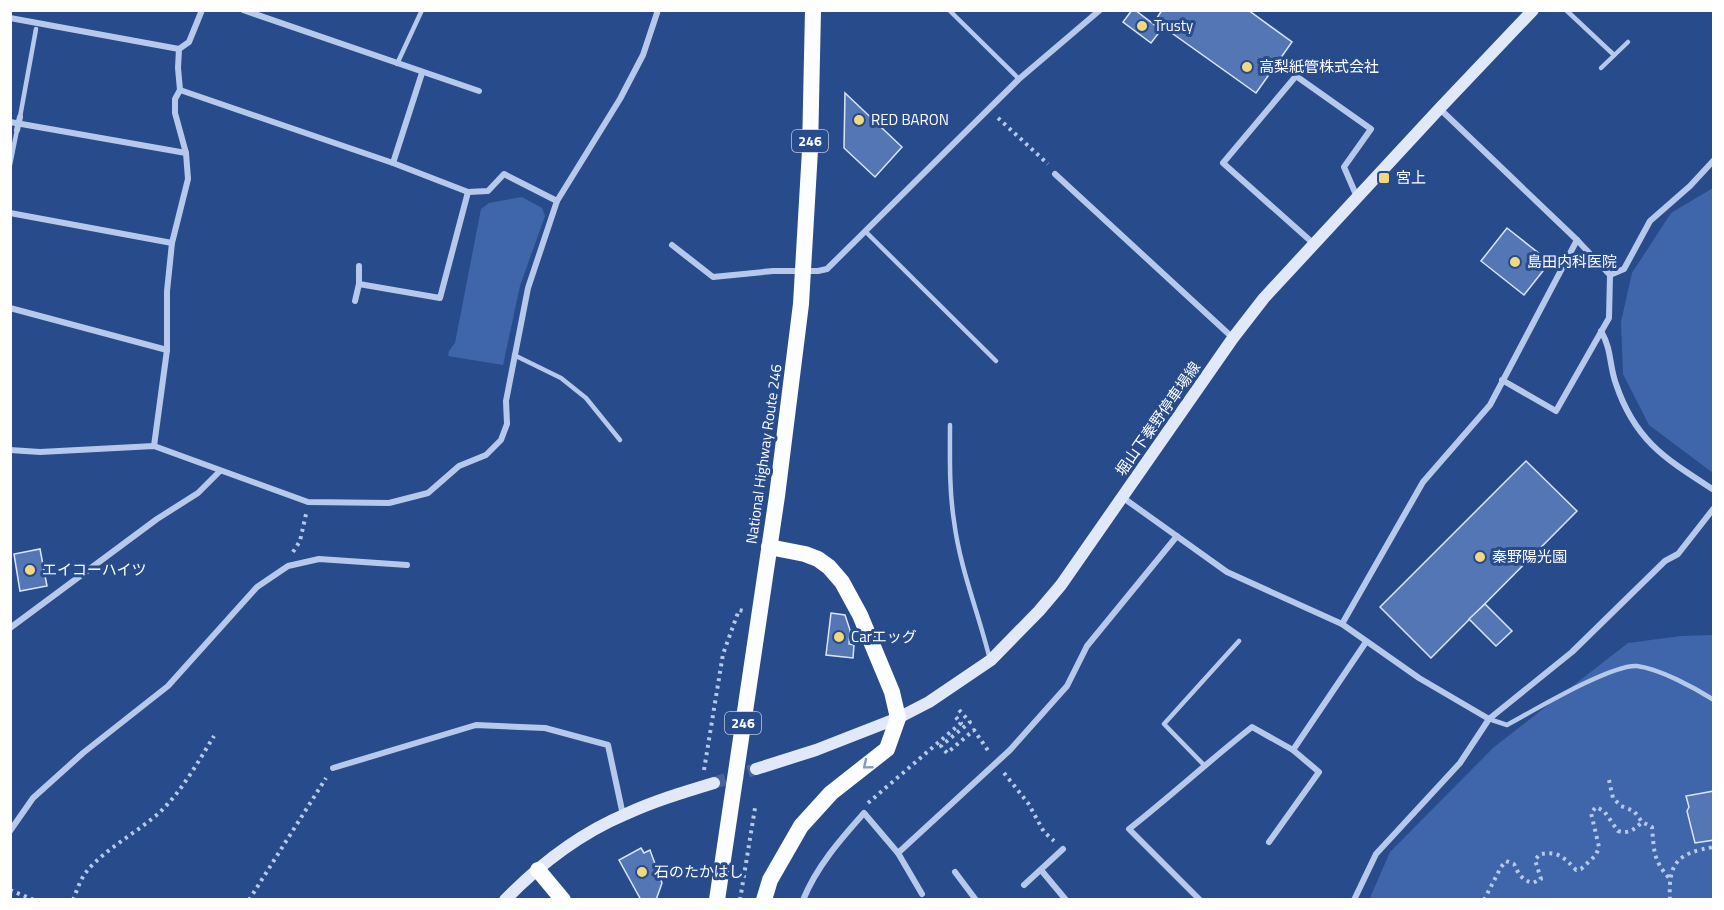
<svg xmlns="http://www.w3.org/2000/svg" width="1724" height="910" font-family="'Titillium Web','Noto Sans JP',sans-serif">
<rect width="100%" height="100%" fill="#284b8c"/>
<!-- green -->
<g fill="#3f66aa">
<path d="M 1713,188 L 1713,473 L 1649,425 L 1623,374 L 1621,322 L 1632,273 L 1671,213 Z"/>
<path d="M 522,197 L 542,208 L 545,216 L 520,286 L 503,365 L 448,356 L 449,351 L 455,343 L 481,209 L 489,203 Z"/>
<path d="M 1713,635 L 1713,899 L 1369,900 L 1390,852 L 1494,747 L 1628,643 L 1681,636 Z"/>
</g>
<!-- building -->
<g fill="#5476b4" stroke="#dae5f8" stroke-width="1.5">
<path d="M 1132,10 L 1135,10 L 1161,30 L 1151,43 L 1123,22 Z"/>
<path d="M 1162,10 L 1248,10 L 1292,42 L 1256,93 L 1155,21 Z"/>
<path d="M 845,93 L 902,147 L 875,177 L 844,148 Z"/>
<path d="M 1507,228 L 1550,262 L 1524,295 L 1481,261 Z"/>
<path d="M 1526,461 L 1577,511 L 1431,658 L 1380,607 Z"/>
<path d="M 40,549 L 47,586 L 20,591 L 14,554 Z"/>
<path d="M 1485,604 L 1512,631 L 1496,646 L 1469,619 Z"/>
<path d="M 831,613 L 845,615 L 850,630 L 849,644 L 854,645 L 853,658 L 826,655 Z"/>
<path d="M 1714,791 L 1714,840 L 1695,843 L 1687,811 L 1689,807 L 1686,796 Z"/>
<path d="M 641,848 L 644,853 L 650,850 L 662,883 L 656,900 L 641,900 L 619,860 Z"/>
</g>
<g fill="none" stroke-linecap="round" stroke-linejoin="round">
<!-- secondary-tunnel -->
<path stroke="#48669d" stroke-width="12" stroke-dasharray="12 6" stroke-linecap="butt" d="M 714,783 L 756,769"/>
<!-- path -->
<g stroke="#b6c9ea" stroke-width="4" stroke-dasharray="3 4.5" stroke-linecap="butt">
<path d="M 998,118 L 1048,164"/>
<path d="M 293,552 L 300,541 L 306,514"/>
<path d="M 959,710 L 970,722 L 941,746 L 947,753 L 974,730 L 989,752"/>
<path d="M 704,770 L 723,654 L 739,610 L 744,611"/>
<path d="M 1004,773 L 1028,803 L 1044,832 L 1054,841"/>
<path d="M 1609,780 L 1613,798 L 1621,806 L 1634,811 L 1642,822 L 1652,827 C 1654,850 1653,860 1669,878"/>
<path d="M 868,803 L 961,723 L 953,714"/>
<path d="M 10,890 L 34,900"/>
<path d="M 73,900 C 77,890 81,878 87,871 C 105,849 138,832 160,812 C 182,791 198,762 214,736"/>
<path d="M 249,900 L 326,778"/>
<path d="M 740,900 L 755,808"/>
<path d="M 1484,900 L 1501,867 L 1506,861 L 1514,864 C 1519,875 1522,880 1533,883 L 1541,879 L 1535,860 L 1540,854 C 1558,851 1564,857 1576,870 L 1581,869 L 1596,855 L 1599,847 L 1591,813 L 1596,807 L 1604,811 L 1618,831 C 1629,834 1634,830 1642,822"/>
<path d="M 1670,900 C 1668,863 1677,853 1714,847"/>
</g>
<!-- service -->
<g stroke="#b6c9ea" stroke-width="4.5">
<path d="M 949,10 L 1019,79"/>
<path d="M 1566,10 L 1614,55"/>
<path d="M 397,64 L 422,10"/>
<path d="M 1601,68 L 1628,42"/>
<path d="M 20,117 L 36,29"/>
<path d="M 10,165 L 17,130"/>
<path d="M 866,232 L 996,361"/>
<path d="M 514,355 L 561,378 L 586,398 L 620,440"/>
<path d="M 950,425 C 950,457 949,489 954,521 C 960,569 979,614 990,660"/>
<path d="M 1489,719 L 1507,725 C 1533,711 1611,664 1637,666 C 1660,669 1695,688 1714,700"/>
<path d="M 1204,765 L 1164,724 L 1239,641"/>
</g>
<!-- minor -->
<g stroke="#b6c9ea" stroke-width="6">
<path d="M 202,10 L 189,42 L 179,49 L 178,68 L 180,90 L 393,163 L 468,192 L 488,191 L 504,174 L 557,201"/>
<path d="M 243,10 L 479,91"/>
<path d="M 10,18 L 179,49"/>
<path d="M 1440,109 L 1577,240 L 1610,275 L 1609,318 L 1556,411 L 1502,380"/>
<path d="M 10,122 L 186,153"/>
<path d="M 17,130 L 20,117"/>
<path d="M 393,163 L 422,73"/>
<path d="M 1055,174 L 1233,338"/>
<path d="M 10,213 L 172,243"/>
<path d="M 1314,244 L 1223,163 L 1296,76 L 1371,129 L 1344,167 L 1357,197"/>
<path d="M 672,245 L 713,277 L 773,271 L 818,271 L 827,269 L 1019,79 L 1100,10"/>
<path d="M 1610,275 L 1624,269 L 1650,221 L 1690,186 L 1714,160"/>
<path d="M 359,284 L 440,298 L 468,192"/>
<path d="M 355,301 L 359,284 L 359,266"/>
<path d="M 10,308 L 167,350"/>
<path d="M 1601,331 C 1612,350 1609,365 1616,384 C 1635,441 1666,459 1714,490"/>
<path d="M 154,446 L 167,350 L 167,291 L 172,243 L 188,179 L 186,153 L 175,113 L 175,99 L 180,90"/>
<path d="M 10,450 L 40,452 L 154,446 L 308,502 L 389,503 L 428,493 L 459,466 L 486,455 L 501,440 L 507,424 L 506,401 L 528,288 L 557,201 L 620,99 L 643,55 L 658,10"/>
<path d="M 1122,497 L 1227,572 L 1342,624 L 1419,678 L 1489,719"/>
<path d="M 1342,624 L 1423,482 L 1490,405 L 1577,240"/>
<path d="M 10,628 L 157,519 L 198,493 L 220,471"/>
<path d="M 1293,750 L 1366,642"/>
<path d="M 333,768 L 476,725 L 545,728 L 608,745 L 623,815"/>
<path d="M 10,831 L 33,798 L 83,753 L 168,686 L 257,587 L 288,566 L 319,559 L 407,565"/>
<path d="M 898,853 L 922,894"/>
<path d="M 1041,870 L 1066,900"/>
<path d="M 955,872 L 976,900"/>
<path d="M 1024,885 L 1063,849"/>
<path d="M 803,900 C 817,866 840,840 864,813 L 898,853 L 1010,750 L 1067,686 L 1087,646 L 1177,536"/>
<path d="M 1200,900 L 1129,829 C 1171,796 1210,760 1252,727 L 1293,750 L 1319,772 L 1269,842"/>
<path d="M 1354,900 L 1376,854 L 1460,763 L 1489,719 L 1572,652 L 1665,561 L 1678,554 L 1714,508"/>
</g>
<!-- secondary -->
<g stroke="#e1e9f8" stroke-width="12">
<path d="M 756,769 L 816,750 L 898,718 L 929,702 L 991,660 L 1039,611 L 1061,585 L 1233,338 L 1264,298 L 1440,108 L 1533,10"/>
<path d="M 505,900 C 539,865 581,833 626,814 C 654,801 684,792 714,783"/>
</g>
<!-- trunk -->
<g stroke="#fcfdfe" stroke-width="16">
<path d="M 538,870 L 563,900"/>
<path d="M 717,900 L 777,496 L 801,304 L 810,150 L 813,10"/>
<path d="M 764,900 L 770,880 L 801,826 L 831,793 L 887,749 L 898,718 L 892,692 L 860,615 L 842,582 L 829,567 L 818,559 L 805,554 L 769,547"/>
</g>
</g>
<!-- one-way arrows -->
<defs><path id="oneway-chevron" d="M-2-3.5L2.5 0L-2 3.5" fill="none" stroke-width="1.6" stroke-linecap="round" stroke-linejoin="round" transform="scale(1.5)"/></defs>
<use stroke="#879bbf" href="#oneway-chevron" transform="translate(867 765) rotate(141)"/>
<!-- markers -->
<g fill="#f2da7c" stroke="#284b8c" stroke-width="2">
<circle cx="1142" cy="26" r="6"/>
<circle cx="1247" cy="67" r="6"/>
<circle cx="859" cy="120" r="6"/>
<rect x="1378" y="172" width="12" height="12" rx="3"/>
<circle cx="1515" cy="262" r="6"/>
<circle cx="1480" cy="557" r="6"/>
<circle cx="30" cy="570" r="6"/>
<circle cx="839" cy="637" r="6"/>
<circle cx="642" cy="872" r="6"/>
</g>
<g text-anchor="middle" stroke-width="6" stroke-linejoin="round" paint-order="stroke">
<!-- shield labels -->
<g fill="#284b8c" stroke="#bec9dc" stroke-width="1.5">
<rect x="792" y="130" width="36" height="22" rx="4.5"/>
<rect x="725" y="712" width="36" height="22" rx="4.5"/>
</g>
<g font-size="14" font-weight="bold" fill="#fff">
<text x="810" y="146">246</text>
<text x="743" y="728">246</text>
</g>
<!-- poi labels -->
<g font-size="15" fill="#fff" stroke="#284b8c" text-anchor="start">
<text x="1154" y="31">Trusty</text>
<text x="1259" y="72">高梨紙管株式会社</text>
<text x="871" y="125">RED BARON</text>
<text x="1396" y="183">宮上</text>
<text x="1527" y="267">島田内科医院</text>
<text x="1492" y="562">秦野陽光園</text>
<text x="42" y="575">エイコーハイツ</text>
<text x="851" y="642">Carエッグ</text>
<text x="654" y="877">石のたかはし</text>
</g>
<!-- street labels -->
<g font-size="15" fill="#fff" stroke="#284b8c">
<text transform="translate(1158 419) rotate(-55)" y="5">堀山下秦野停車場線</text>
<text transform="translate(764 454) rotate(-82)" y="5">National Highway Route 246</text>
</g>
</g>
<!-- border -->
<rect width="1724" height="910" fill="none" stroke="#ffffff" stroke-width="24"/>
</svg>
